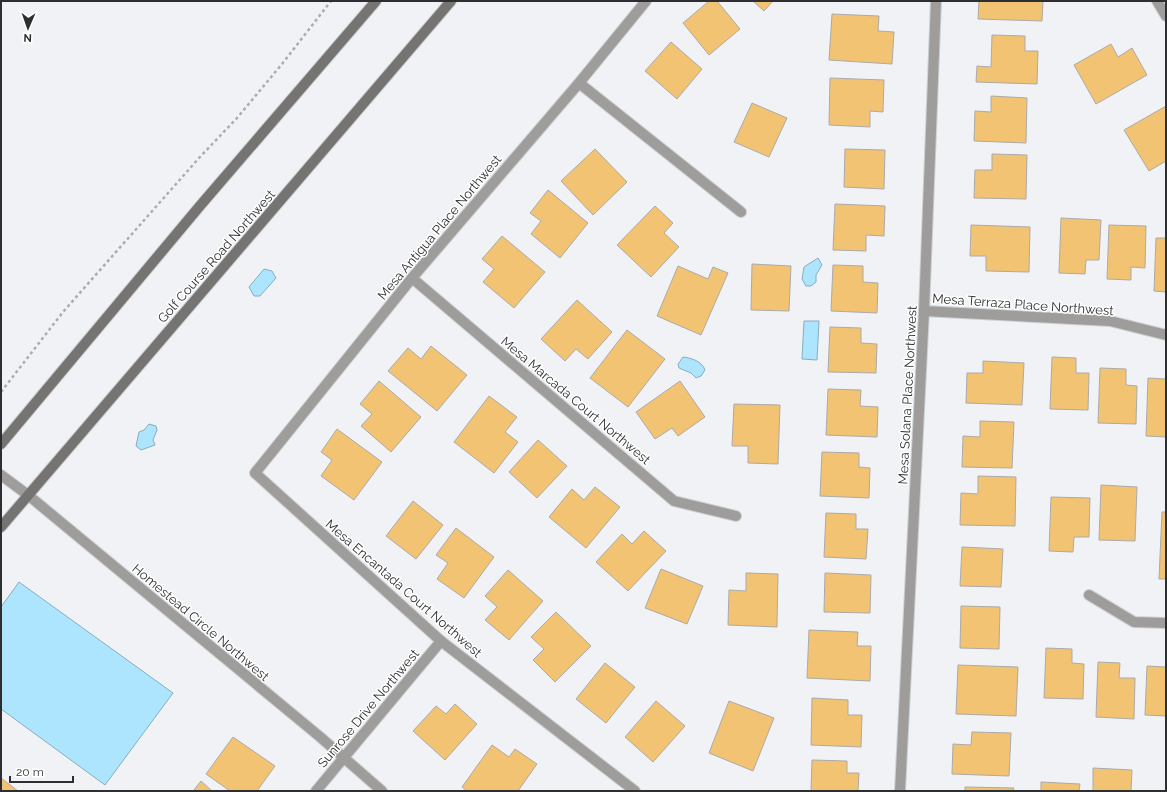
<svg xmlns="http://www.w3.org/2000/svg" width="1167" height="792" font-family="Raleway,sans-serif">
<rect width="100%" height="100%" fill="#f1f2f5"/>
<!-- water -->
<g fill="#ace5fd" stroke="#86aebf">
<path d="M 818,258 L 822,265 L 816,275 L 816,282 L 811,286 L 806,286 L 802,279 L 804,267 Z"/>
<path d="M 264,269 L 272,271 L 276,278 L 260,296 L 254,296 L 249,287 Z"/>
<path d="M 804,321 L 819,321 L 817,360 L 802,359 Z"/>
<path d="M 683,357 C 691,358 702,361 705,370 L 701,376 L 696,378 L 691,373 L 679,368 L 678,364 Z"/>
<path d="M 149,424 L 156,426 L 157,430 L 153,440 L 155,445 L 141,450 L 136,446 L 139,432 L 144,430 Z"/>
<path d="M 19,582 L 173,693 L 105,785 L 1,709 L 1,607 Z"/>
</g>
<!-- building -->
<g fill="#f1c373" stroke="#acaaa8">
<path d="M 709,1 L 717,1 L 740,29 L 709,55 L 683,23 Z"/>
<path d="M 753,1 L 773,1 L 764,11 Z"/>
<path d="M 979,1 L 1043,1 L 1042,21 L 978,19 Z"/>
<path d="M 832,14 L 879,16 L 878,31 L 894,32 L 892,64 L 829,60 Z"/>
<path d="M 992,35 L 1025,36 L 1025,51 L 1038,51 L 1037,84 L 976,82 L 977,66 L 991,67 Z"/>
<path d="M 671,42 L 702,69 L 677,99 L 645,71 Z"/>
<path d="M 1111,44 L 1118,57 L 1132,48 L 1147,75 L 1096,104 L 1074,65 Z"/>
<path d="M 830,78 L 884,80 L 883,112 L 870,111 L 870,127 L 829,125 Z"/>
<path d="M 991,96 L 1027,98 L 1026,143 L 974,141 L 975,111 L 991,112 Z"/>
<path d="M 752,103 L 787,118 L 769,157 L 734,142 Z"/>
<path d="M 1166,106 L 1166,161 L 1149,171 L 1124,130 Z"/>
<path d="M 595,149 L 627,182 L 593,215 L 561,181 Z"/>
<path d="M 845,149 L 885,150 L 884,189 L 844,187 Z"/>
<path d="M 992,154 L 1027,155 L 1026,199 L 974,198 L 975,170 L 992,170 Z"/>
<path d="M 548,190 L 588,223 L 560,258 L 531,234 L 541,221 L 530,213 Z"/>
<path d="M 835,204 L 885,206 L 884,236 L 866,235 L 866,251 L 833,250 Z"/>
<path d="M 655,206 L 673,223 L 664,233 L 679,247 L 651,277 L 617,245 Z"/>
<path d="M 1061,218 L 1101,220 L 1099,260 L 1086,260 L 1085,274 L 1059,273 Z"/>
<path d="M 971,225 L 1030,227 L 1029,272 L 986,271 L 986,256 L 970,256 Z"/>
<path d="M 1109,225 L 1146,226 L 1145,268 L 1131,267 L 1131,280 L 1107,279 Z"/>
<path d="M 502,236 L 545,272 L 514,308 L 483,282 L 494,269 L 482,259 Z"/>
<path d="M 1156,238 L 1166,238 L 1166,292 L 1154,291 Z"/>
<path d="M 752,264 L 791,266 L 789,311 L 751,310 Z"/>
<path d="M 833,265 L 863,266 L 863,282 L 878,283 L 877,313 L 831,311 Z"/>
<path d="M 678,266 L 708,279 L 713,267 L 728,273 L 701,335 L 657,316 Z"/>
<path d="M 577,300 L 612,332 L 588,359 L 576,349 L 565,361 L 541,339 Z"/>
<path d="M 830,327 L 861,328 L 861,343 L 877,344 L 876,373 L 828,372 Z"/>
<path d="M 627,330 L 665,359 L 628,407 L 590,378 Z"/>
<path d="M 431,346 L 467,375 L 437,411 L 388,371 L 408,348 L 421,359 Z"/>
<path d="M 1052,357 L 1076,358 L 1076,373 L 1089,373 L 1088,410 L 1050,409 Z"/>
<path d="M 983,361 L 1024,363 L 1022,405 L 966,403 L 967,373 L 983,373 Z"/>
<path d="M 1100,368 L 1126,369 L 1126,385 L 1137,386 L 1136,424 L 1098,423 Z"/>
<path d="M 1148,378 L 1166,379 L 1166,437 L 1146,436 Z"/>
<path d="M 379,381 L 421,417 L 391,452 L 361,426 L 372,414 L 360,404 Z"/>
<path d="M 680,381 L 705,417 L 678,436 L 672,428 L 655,439 L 636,412 Z"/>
<path d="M 828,389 L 861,390 L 860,406 L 878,407 L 877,437 L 826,435 Z"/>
<path d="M 489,396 L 517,417 L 505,432 L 518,442 L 494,473 L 454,442 Z"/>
<path d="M 734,404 L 780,405 L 778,464 L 748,463 L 748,446 L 732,446 Z"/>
<path d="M 980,421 L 1014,422 L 1012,468 L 962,467 L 963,436 L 980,437 Z"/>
<path d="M 337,429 L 382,462 L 354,500 L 321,476 L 332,460 L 321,452 Z"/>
<path d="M 538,440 L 567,466 L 537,498 L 509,472 Z"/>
<path d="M 822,452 L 859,453 L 859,467 L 870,468 L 869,498 L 820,496 Z"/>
<path d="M 978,476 L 1016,477 L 1015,526 L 960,525 L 961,493 L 978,494 Z"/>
<path d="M 1101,485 L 1137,487 L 1135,541 L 1099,540 Z"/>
<path d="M 595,487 L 620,507 L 586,548 L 549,517 L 572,489 L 584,500 Z"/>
<path d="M 1051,497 L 1090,498 L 1089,537 L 1074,537 L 1073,552 L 1049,551 Z"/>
<path d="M 413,501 L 443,525 L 416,559 L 386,536 Z"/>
<path d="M 1162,512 L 1166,512 L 1166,579 L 1159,579 Z"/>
<path d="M 826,513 L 856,514 L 856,529 L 868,529 L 866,559 L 824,557 Z"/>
<path d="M 456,528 L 494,557 L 464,598 L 437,579 L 448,563 L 436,555 Z"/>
<path d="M 644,531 L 666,551 L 628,591 L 596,562 L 622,534 L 632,544 Z"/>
<path d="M 962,547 L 1003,549 L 1001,587 L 960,586 Z"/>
<path d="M 661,569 L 703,586 L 687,624 L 645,608 Z"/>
<path d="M 508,570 L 543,601 L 509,640 L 485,620 L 497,607 L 485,596 Z"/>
<path d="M 746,573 L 778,574 L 777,627 L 728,625 L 729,590 L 746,591 Z"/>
<path d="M 825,573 L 871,575 L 870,613 L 824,612 Z"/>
<path d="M 961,606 L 1000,607 L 999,649 L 960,648 Z"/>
<path d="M 556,612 L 591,646 L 555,682 L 533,660 L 544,649 L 531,637 Z"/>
<path d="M 809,630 L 858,632 L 857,646 L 871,646 L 870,681 L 807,678 Z"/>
<path d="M 1046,648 L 1072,649 L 1072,663 L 1084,664 L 1083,699 L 1044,698 Z"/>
<path d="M 1098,662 L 1120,663 L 1119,678 L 1135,678 L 1134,719 L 1096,717 Z"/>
<path d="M 605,663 L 635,687 L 606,723 L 576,699 Z"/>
<path d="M 958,665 L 1018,667 L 1016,716 L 956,714 Z"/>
<path d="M 1147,666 L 1166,667 L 1166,716 L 1145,715 Z"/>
<path d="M 812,698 L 848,700 L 848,715 L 862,715 L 861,747 L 811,745 Z"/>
<path d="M 656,701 L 685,726 L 653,762 L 625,737 Z"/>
<path d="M 729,701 L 774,718 L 753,771 L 709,753 Z"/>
<path d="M 455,704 L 477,724 L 445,760 L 413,731 L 436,706 L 446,714 Z"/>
<path d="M 972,732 L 1011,733 L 1009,776 L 952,774 L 953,744 L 971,745 Z"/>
<path d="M 233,737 L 275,766 L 257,791 L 230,791 L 206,774 Z"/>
<path d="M 492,745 L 509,757 L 515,749 L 537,764 L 518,791 L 467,791 L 462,787 Z"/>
<path d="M 812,760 L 847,761 L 847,773 L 859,773 L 858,791 L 811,791 Z"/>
<path d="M 1093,768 L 1132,770 L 1131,791 L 1093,791 Z"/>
<path d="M 1,778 L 18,791 L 1,791 Z"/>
<path d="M 201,781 L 212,791 L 193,791 Z"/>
<path d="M 1041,782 L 1080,784 L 1079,791 L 1041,791 Z"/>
<path d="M 965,787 L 1014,788 L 1013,791 L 965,791 Z"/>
</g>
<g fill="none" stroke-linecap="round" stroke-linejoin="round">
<!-- minor casing -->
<g stroke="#cecfd1" stroke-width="12">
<g id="minor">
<path d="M 1157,1 L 1166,16"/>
<path d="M 579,83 L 741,212"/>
<path d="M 412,278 L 674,501 L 736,516"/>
<path d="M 924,311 L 1110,321 L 1166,335"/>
<path d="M 1089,595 L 1134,622 L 1166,623"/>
<path d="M 316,791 L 441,641"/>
<path d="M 635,791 L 441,641 L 255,473 L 412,278 L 579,83 L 646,1"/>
<path d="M 900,791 L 924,311 L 936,1"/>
</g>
</g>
<!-- tertiary casing -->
<g stroke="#cecfd1" stroke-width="12">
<path id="tertiary" d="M 1,475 L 28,495 L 319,736 L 382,791"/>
</g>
<!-- secondary casing -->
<g stroke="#cecfd1" stroke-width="12">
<g id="secondary">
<path d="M 1,444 L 199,207 L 376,1"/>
<path d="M 1,527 L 451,1"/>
</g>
</g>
<!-- path -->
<path stroke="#abacaf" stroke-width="2.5" stroke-dasharray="3 3" stroke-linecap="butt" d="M 1,392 L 63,312 L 199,158 L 237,118 L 282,64 L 331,1"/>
<!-- minor -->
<use href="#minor" stroke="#9e9d9c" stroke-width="10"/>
<!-- tertiary -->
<use href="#tertiary" stroke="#9e9d9c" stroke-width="10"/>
<!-- secondary -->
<use href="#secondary" stroke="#757473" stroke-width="10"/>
</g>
<g text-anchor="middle" stroke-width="3" stroke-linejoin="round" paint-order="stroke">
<!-- street labels -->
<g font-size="13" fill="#2d2e2f" stroke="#fff">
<text transform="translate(439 227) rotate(-50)" y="5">Mesa Antigua Place Northwest</text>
<text transform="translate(216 256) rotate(-49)" y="5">Golf Course Road Northwest</text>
<text transform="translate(1023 304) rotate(4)" y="5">Mesa Terraza Place Northwest</text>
<text transform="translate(907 395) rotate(-87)" y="5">Mesa Solana Place Northwest</text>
<text transform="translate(576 400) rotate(40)" y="5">Mesa Marcada Court Northwest</text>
<text transform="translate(404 588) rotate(41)" y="5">Mesa Encantada Court Northwest</text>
<text transform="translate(201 622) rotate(40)" y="5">Homestead Circle Northwest</text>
<text transform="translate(368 708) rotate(-50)" y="5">Sunrose Drive Northwest</text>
</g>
</g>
<!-- border -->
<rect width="1167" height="792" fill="none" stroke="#2d2e2f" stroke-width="4"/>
<!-- north arrow -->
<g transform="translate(28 28) rotate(182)" stroke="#ffffff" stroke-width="3" paint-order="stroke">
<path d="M0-3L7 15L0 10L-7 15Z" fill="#2d2e2f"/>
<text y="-6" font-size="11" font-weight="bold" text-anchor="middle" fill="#2d2e2f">N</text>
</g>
<!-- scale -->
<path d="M10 776v6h63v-6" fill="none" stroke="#2d2e2f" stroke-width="2"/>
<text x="16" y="776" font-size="12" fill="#2d2e2f" stroke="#ffffff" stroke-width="3" paint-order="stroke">20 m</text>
</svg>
